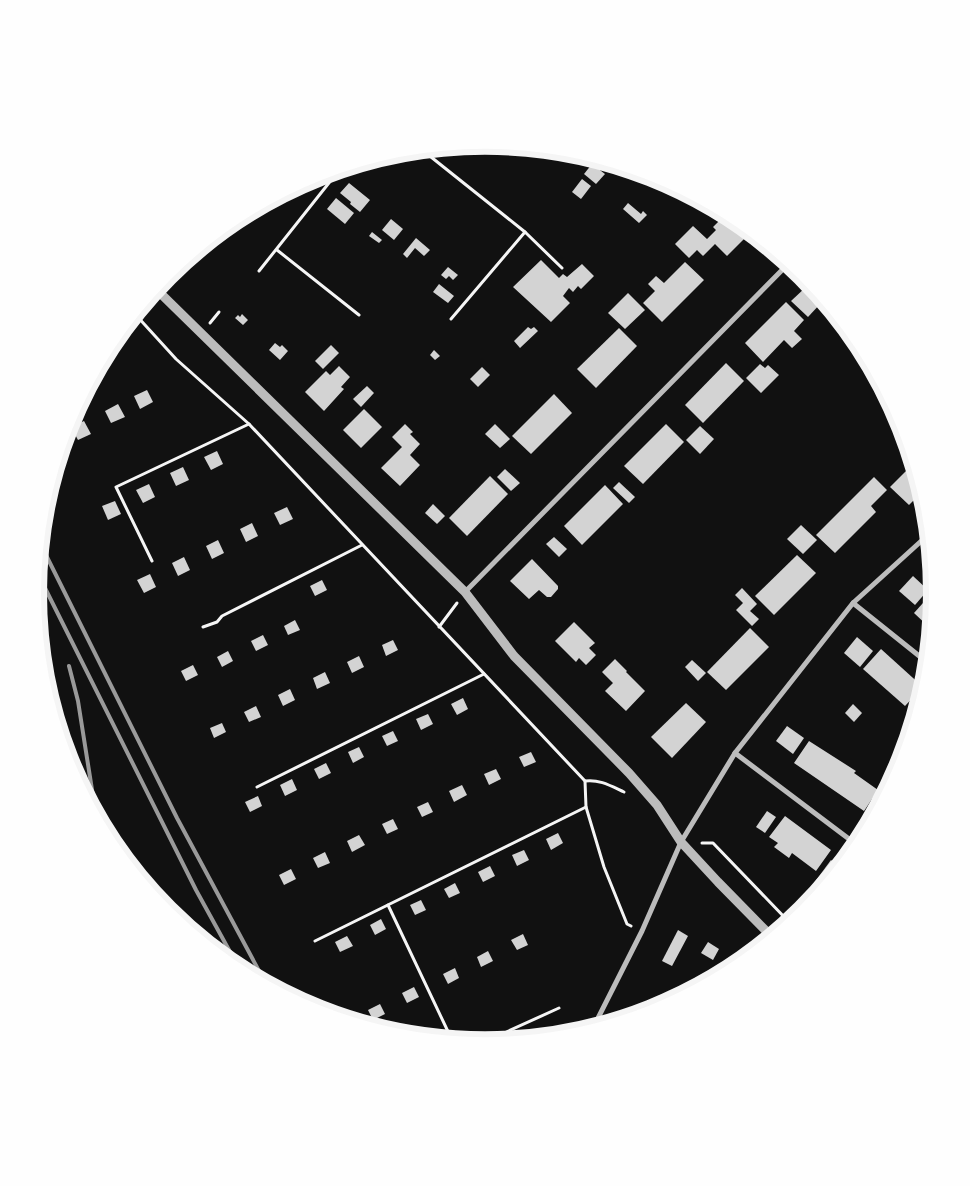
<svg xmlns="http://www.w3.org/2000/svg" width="970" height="1186" font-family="Overpass,sans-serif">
<rect width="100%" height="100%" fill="#111"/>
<!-- building -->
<g fill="#d3d3d3">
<path d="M 592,164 L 605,174 L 596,184 L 584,174 Z"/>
<path d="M 582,179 L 591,186 L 581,199 L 572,192 Z"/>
<path d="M 349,183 L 370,200 L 360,212 L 350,204 L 351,202 L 340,193 Z"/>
<path d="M 336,198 L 354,213 L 345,224 L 327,209 Z"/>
<path d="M 628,203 L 641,214 L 643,211 L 647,215 L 639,223 L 623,209 Z"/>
<path d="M 726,214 L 729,217 L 730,216 L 735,219 L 751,232 L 727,256 L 715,244 L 703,256 L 697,250 L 689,258 L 675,244 L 693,226 L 707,239 L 716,230 L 713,227 Z"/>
<path d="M 391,219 L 403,229 L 394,240 L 382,230 Z"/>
<path d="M 372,232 L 382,240 L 379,243 L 369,236 Z"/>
<path d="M 416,238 L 430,250 L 424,256 L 415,248 L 407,258 L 403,254 Z"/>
<path d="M 541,260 L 559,278 L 563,274 L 567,277 L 582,264 L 594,276 L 581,289 L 578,286 L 573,292 L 569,288 L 563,296 L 570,303 L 551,322 L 513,287 Z"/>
<path d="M 685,262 L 704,280 L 662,322 L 643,303 L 655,291 L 648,284 L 656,276 L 664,283 Z"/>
<path d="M 448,267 L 458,275 L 453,280 L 449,276 L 446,279 L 441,275 Z"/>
<path d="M 439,284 L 454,296 L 448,303 L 433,292 Z"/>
<path d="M 806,287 L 821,303 L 808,317 L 791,301 Z"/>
<path d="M 628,293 L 645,310 L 625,329 L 608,313 Z"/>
<path d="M 786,302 L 804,320 L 794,331 L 802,339 L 792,348 L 784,340 L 763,362 L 745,343 Z"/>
<path d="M 242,314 L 248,320 L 243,325 L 235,318 L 238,315 L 240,317 Z"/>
<path d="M 528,327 L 531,329 L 534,327 L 538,331 L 520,348 L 514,341 Z"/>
<path d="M 619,328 L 637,346 L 596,388 L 577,369 Z"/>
<path d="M 275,343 L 280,347 L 282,345 L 288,351 L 280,360 L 269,350 Z"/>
<path d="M 331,345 L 339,353 L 323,369 L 315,361 Z"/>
<path d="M 434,350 L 440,356 L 435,360 L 430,355 Z"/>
<path d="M 726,363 L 744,381 L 703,423 L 685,405 Z"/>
<path d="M 760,364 L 765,368 L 768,365 L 779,375 L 761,393 L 746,378 Z"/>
<path d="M 339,366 L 350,377 L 341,387 L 344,389 L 324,411 L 305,392 L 326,371 L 330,375 Z"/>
<path d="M 482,367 L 490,375 L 478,387 L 470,379 Z"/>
<path d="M 367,386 L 374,393 L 361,407 L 353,399 Z"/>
<path d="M 147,390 L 153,402 L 140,409 L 134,396 Z"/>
<path d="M 554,394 L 572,413 L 531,454 L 512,436 Z"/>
<path d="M 118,404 L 125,417 L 111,423 L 105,411 Z"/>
<path d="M 364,409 L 382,427 L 361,448 L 343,430 Z"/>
<path d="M 84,421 L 91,434 L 78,440 L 71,427 Z"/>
<path d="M 405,424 L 413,432 L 410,434 L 420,444 L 410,455 L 420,465 L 400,486 L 381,468 L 402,447 L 392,437 Z"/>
<path d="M 495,424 L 510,439 L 500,448 L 485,434 Z"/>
<path d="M 666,424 L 684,442 L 643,484 L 624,466 Z"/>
<path d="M 700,426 L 714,439 L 700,454 L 686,440 Z"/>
<path d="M 217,451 L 223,464 L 211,470 L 204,457 Z"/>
<path d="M 914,463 L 922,492 L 909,505 L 890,487 Z"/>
<path d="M 183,467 L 189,480 L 176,486 L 170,473 Z"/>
<path d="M 505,469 L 520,483 L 511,491 L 497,477 Z"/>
<path d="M 490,476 L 508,494 L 467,536 L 449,518 Z"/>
<path d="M 874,477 L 887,490 L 871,506 L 876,512 L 835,553 L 816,535 Z"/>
<path d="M 619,482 L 635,497 L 629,503 L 613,488 Z"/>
<path d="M 149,484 L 155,497 L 143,503 L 136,490 Z"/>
<path d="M 605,485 L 623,504 L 582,545 L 564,526 Z"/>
<path d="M 115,501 L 121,514 L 108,520 L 102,506 Z"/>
<path d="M 433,504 L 445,516 L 437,524 L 425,513 Z"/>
<path d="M 287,507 L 293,519 L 280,525 L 274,513 Z"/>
<path d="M 252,523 L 258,536 L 246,542 L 240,529 Z"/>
<path d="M 801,525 L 817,540 L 803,554 L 787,539 Z"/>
<path d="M 554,537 L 567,549 L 559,557 L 546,544 Z"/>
<path d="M 218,540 L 224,553 L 212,559 L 206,546 Z"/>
<path d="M 797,555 L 816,573 L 774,615 L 755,596 Z"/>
<path d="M 184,557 L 190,570 L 178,576 L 172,563 Z"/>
<path d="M 532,559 L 558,586 L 558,589 L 551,597 L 547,597 L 539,590 L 529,599 L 510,581 Z"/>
<path d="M 150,574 L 156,587 L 144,593 L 137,580 Z"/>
<path d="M 913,576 L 928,590 L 915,605 L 899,591 Z"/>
<path d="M 322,580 L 327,590 L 315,596 L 310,586 Z"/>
<path d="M 742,588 L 757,604 L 750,611 L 759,619 L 752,626 L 736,610 L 743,603 L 735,595 Z"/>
<path d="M 932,593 L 935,596 L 931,629 L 914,613 Z"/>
<path d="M 295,620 L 300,630 L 288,635 L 284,626 Z"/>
<path d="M 574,622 L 595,643 L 589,648 L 596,655 L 586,665 L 579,658 L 576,662 L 555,641 Z"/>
<path d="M 750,628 L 769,647 L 726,690 L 707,672 Z"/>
<path d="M 263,635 L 268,645 L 256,651 L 251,641 Z"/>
<path d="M 857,637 L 873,651 L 860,667 L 844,653 Z"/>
<path d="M 393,640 L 398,650 L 386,656 L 382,645 Z"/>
<path d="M 881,649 L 923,687 L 905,706 L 863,669 Z"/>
<path d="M 228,651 L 233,661 L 222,667 L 217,657 Z"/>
<path d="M 359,656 L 364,667 L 352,673 L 347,662 Z"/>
<path d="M 615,659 L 627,671 L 626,672 L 645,691 L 626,711 L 605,691 L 613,683 L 602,672 Z"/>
<path d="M 692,660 L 706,673 L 698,681 L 685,667 Z"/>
<path d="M 193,665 L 198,675 L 186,681 L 181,671 Z"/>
<path d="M 325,672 L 330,683 L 317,689 L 313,678 Z"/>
<path d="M 290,689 L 295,700 L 283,706 L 278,695 Z"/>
<path d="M 922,695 L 916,714 L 911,709 Z"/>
<path d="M 463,698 L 468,709 L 457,715 L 451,704 Z"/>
<path d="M 686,703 L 706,722 L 672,758 L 651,737 Z"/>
<path d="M 853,704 L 862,713 L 854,722 L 845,713 Z"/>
<path d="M 256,706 L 261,717 L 249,722 L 244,712 Z"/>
<path d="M 428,714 L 433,724 L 421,730 L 416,719 Z"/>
<path d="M 222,723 L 226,732 L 214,738 L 210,728 Z"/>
<path d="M 787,726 L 804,738 L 793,754 L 776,741 Z"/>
<path d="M 393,731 L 398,741 L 387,746 L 382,736 Z"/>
<path d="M 809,741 L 856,771 L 854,773 L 878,790 L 864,811 L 794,763 Z"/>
<path d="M 359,747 L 364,757 L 353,763 L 348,752 Z"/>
<path d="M 531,752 L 536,762 L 524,767 L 519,757 Z"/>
<path d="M 326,763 L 331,773 L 319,779 L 314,769 Z"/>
<path d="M 496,769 L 501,779 L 489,785 L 484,774 Z"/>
<path d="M 292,779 L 297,790 L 285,796 L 280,785 Z"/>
<path d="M 462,785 L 467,795 L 454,802 L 449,791 Z"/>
<path d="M 258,796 L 262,806 L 250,812 L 245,802 Z"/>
<path d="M 428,802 L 433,812 L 422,817 L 417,807 Z"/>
<path d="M 767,811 L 776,817 L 765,833 L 756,827 Z"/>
<path d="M 785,816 L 831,850 L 816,871 L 792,853 L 789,858 L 774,847 L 778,843 L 769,837 Z"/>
<path d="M 393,819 L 398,829 L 387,834 L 382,824 Z"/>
<path d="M 558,833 L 563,843 L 551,850 L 546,839 Z"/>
<path d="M 359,835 L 365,845 L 352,852 L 347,841 Z"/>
<path d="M 524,850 L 529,860 L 517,866 L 512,855 Z"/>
<path d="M 325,852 L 330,863 L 318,868 L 313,858 Z"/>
<path d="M 831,860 L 838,866 L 821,889 L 814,883 Z"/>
<path d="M 490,866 L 495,876 L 483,882 L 478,872 Z"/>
<path d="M 291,869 L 296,879 L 284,885 L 279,875 Z"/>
<path d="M 455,883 L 460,893 L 449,898 L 444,889 Z"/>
<path d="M 421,900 L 426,910 L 415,915 L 410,905 Z"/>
<path d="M 381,919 L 386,929 L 375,935 L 370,925 Z"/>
<path d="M 678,930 L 688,936 L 672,966 L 662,961 Z"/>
<path d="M 523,934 L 528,945 L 517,950 L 511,940 Z"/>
<path d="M 347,936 L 353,946 L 340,952 L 335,942 Z"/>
<path d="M 708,942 L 719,949 L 713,960 L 701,953 Z"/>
<path d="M 488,951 L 493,961 L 481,967 L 477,957 Z"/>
<path d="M 455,968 L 459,978 L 448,984 L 443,974 Z"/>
<path d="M 414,987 L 419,997 L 407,1003 L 402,993 Z"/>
<path d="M 680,989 L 687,993 L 673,1000 Z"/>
<path d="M 380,1004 L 385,1014 L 373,1020 L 368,1010 Z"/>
</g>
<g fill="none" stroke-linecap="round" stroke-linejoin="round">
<!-- path -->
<g stroke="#f5f5f5" stroke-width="3">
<path d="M 421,149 L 525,232 L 562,268"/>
<path d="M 277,250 L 359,315"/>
<path d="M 259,271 L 340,169"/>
<path d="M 135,314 L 176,359 L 249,424 L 585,781 L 586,807 L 604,867 L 627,924 L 631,926"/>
<path d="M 451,319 L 525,232"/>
<path d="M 210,323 L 219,312"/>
<path d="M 152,561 L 116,487 L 249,424"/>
<path d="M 203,627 L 217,622 L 222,616 L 362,545"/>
<path d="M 439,627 L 457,603"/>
<path d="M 585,781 C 599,779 611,786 624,792"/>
<path d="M 257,787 L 484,674"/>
<path d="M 702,843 L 713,843 L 789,922"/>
<path d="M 388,905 L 452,1040"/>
<path d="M 315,941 L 586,807"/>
<path d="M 482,1043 L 559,1008"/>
</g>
<!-- minor -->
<g stroke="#bcbcbc" stroke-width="5">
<path d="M 465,592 L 789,263"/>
<path d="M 853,603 L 928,663"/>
<path d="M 735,753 L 857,845"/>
<path d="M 593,1028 L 642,931 L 681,842 L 735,753 L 853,603 L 929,534"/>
</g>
<!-- tertiary -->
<path stroke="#bcbcbc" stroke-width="9" d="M 156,289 L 465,592 L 514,656 L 629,773 L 657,805 L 681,842 L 718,882 L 772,937"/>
<!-- rail -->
<g stroke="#9a9a9a" stroke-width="4">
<path d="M 40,543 L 177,818 L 266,984"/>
<path d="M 37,572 L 196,890 L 240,970"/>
<path d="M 69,666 L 78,701 L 96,815"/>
</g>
</g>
<!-- crop -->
<path d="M0 0H970V1186H0ZM44 593a441 441 0 1 1 882 0a441 441 0 1 1-882 0Z" fill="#fefefe" fill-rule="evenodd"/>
<path fill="none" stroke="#f5f5f5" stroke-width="6" d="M44 593a441 441 0 1 1 882 0a441 441 0 1 1-882 0Z"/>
</svg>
